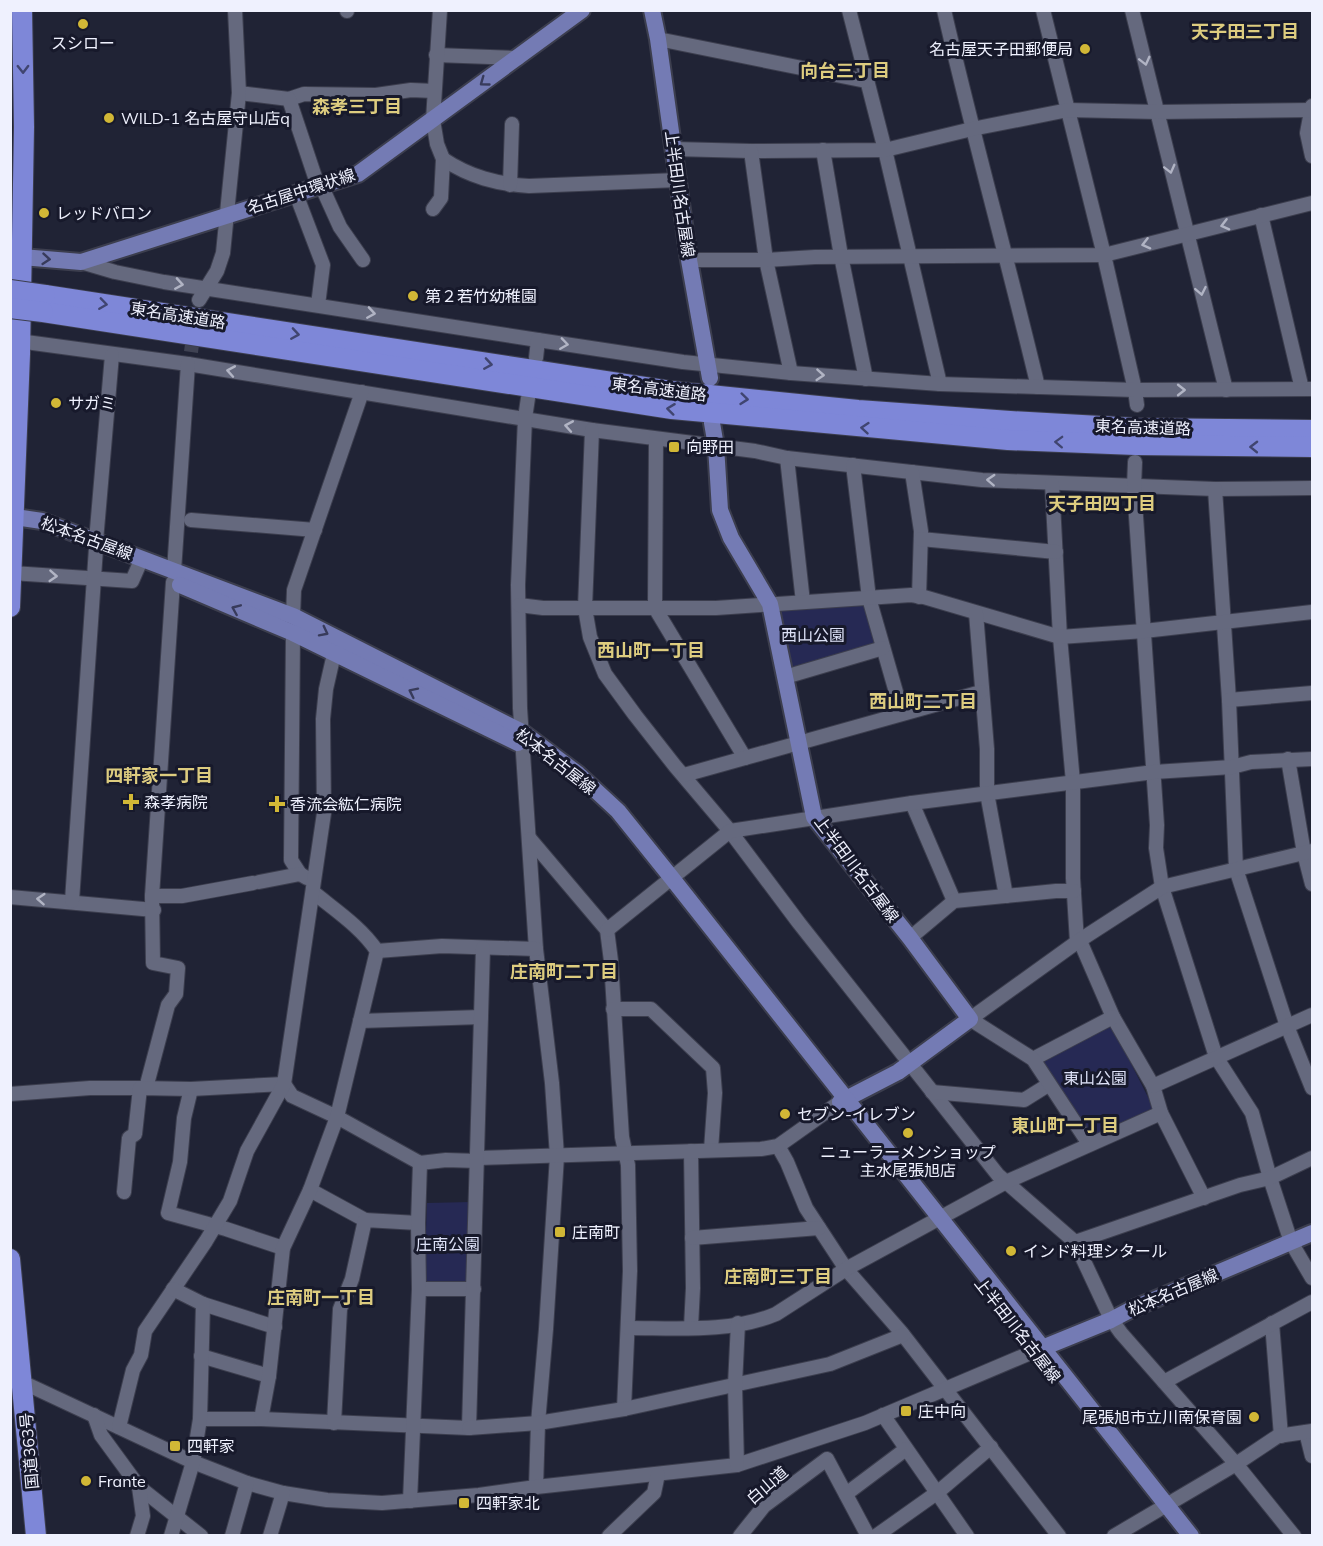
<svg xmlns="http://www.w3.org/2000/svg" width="1323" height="1546" font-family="Mulish,'Noto Sans JP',sans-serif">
<rect width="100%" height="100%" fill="#202335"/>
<!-- green -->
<g fill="#262954">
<path d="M 865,602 L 878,645 L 789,672 L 775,609 Z"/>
<path d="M 1110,1022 L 1155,1111 L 1090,1139 L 1038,1061 Z"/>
<path d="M 471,1202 L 470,1284 L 424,1285 L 427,1203 Z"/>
</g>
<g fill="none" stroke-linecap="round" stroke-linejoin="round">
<!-- minor-tunnel -->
<path stroke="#3f4253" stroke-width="14" stroke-dasharray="14 7" stroke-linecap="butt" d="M 191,352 L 194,329"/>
<!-- minor casing -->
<g stroke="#3c3e4e" stroke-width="16">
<g id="minor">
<path d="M 347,10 L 347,11"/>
<path d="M 849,10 L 885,150 L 940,384"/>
<path d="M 944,10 C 973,136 1008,261 1038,387"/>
<path d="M 1043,10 L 1104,255 L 1135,390 L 1137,405"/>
<path d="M 1132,10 L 1226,390"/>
<path d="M 658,39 L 866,81"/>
<path d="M 436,55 L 518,58"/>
<path d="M 239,93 L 289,99 L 304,94 L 376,95 L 411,90 L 434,91"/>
<path d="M 289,99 L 318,186"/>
<path d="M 1312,106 L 1307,133 L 1312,156"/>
<path d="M 674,149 L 751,151 L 885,150 L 972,129 L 1068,110 L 1158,112 L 1312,110"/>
<path d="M 823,150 L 841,256 L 866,379"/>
<path d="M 751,151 L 766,260 L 791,373"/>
<path d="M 443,159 C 470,177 497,184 529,186 L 678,180"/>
<path d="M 321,185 L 340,227 L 363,260"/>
<path d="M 510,185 L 512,124"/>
<path d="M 296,194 L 323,265 L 318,305"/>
<path d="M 433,209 L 441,198 L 443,159 L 437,144 L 433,120 L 440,10"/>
<path d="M 1261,215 L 1302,389"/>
<path d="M 689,260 L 766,260 L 815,257 L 1104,255 L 1312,203"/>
<path d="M 81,262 L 115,272 L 164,282 L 538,340 L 683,362 L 791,373 L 940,384 L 1135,390 L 1312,389"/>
<path d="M 199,300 L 217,271 L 223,253 L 239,93 L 235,10"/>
<path d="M 11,340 L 188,364 L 592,430 L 755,451 L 787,458 L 982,480 L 1215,489 L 1312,488"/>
<path d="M 536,358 L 538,340"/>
<path d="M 528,398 L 525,418 L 518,585 L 520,708 L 536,949 L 552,1083 L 557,1156 L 546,1329 L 538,1423 L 536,1487"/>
<path d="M 592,430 L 585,608 L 590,637 L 605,674 L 635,715 L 675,766 L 730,831 L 799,923 L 998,1175 L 1075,1242 L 1111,1319 L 1121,1333 L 1236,1464 L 1294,1536"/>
<path d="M 656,439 L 655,608 L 745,758"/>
<path d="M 787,458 L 803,602"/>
<path d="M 1135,462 L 1134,487 L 1157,825 L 1156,848 L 1162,887 L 1216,1057 L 1252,1113 L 1270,1178 L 1291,1242 L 1312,1278"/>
<path d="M 853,465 L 869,598 L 902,713"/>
<path d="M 912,472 L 921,531 L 919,597"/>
<path d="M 1052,484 L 1060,637 L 1073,782 L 1073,878 L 1077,942"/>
<path d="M 1215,489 L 1229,700 L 1236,869 L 1287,1026 L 1312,1088"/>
<path d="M 191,520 L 315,530"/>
<path d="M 921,539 L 1056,552"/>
<path d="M 96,541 L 112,355"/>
<path d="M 174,571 L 188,364"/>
<path d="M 12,573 L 132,581 L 139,565"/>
<path d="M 519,605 L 543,608 L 716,608 L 911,595 L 924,597 L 1060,637 L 1144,631 L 1312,612"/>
<path d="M 976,613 L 987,749 L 987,793 L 1006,896"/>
<path d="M 293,616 L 294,590 L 362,392"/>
<path d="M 293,633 L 291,860 L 300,874"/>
<path d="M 785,677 L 883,648"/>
<path d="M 1229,700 L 1312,693"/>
<path d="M 1288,759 L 1304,853 L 1312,884"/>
<path d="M 684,775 L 981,692"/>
<path d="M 912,803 L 954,901"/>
<path d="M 530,839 L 607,930 L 611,961 L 622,1137 L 628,1165 L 630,1271 L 624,1409"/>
<path d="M 259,882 L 300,874 L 307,878"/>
<path d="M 152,896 L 173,582"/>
<path d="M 10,897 L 154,910"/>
<path d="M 72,901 L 96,548"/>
<path d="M 607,930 L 730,831 L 912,803 L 1154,772 L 1232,767 L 1251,762 L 1312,759"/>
<path d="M 910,938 L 954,901 L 1056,891 L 1074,891"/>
<path d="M 1080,941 L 1113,1017 L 1153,1086 L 1161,1113 L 1204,1198"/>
<path d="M 377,951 L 442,946 L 536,949"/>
<path d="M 613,1009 L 651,1009 L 713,1068 L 715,1093 L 711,1150"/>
<path d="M 360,1021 L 481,1017"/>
<path d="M 1033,1059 L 1113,1017"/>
<path d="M 284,1084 L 292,1096 L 337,1117 L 420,1163 L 446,1160 L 478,1161"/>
<path d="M 1153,1086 L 1312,1015"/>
<path d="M 146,1088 L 168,1005 L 176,994 L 178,968 L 153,963 L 152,896 L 182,896 L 253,883"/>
<path d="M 191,1089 L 184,1118 L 180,1162 L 168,1213 L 226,1229 L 283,1248"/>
<path d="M 932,1092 L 1024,1100 L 1048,1085"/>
<path d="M 10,1094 L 90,1088 L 140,1088"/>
<path d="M 1089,1144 L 1033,1059 L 970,1019 L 1077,942 L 1162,887 L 1312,851"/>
<path d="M 778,1146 L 787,1162 L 806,1208 L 846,1269 L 901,1332 L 1059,1536"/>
<path d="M 691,1151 L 693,1288 L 691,1327"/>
<path d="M 478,1158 L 761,1149 L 778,1146 L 840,1102"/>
<path d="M 310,1190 L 365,1220"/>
<path d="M 124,1192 L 129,1138 L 135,1134 L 140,1088 L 191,1089 L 284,1084"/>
<path d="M 692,1238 L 819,1228"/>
<path d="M 1075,1242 L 1240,1185 L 1270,1178 L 1312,1158"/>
<path d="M 419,1289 L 474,1289"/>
<path d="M 203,1304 L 275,1327"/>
<path d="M 1272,1323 L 1281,1436"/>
<path d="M 628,1328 C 676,1328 731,1333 776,1314 L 846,1269 L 1006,1182 L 1161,1113"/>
<path d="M 201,1356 L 269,1376"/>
<path d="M 10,1375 L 22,1382 L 193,1462 L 247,1483 L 283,1493 L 327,1500 L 382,1503 L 479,1495 L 536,1487 L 737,1465 L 865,1423 L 1035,1351"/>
<path d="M 1164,1382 L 1312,1302"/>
<path d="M 94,1415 L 101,1435 L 139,1487 L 201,1536"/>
<path d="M 883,1415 L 967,1536"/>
<path d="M 200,1419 L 261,1419 L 469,1428 L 483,948"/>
<path d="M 261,1419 L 269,1376 L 283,1248 L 310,1190 L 337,1117 L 377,951 C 361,927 335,910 313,892"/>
<path d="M 334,1423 L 340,1309 L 352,1279 L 365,1220 L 418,1223"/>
<path d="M 119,1427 L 133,1370 L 141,1355 L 145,1331 L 206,1241 L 230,1201 L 247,1151 L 284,1084 L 324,813 L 323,719 L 326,689 L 334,654"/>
<path d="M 469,1428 L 538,1423 L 624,1409 L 830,1364 L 903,1335"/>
<path d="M 1306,1432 L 1312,1456"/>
<path d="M 737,1465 L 735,1385 L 738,1323"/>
<path d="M 846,1494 L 906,1449"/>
<path d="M 410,1501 L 419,1289 L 418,1223 L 420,1163"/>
<path d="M 137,1536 L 143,1516 L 139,1487"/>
<path d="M 171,1536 L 193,1462 L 200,1419 L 203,1304 L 173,1289"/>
<path d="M 232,1536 L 247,1483"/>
<path d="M 270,1536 L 283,1493"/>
<path d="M 609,1536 L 654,1493 L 658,1474"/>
<path d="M 740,1536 L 764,1506 L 827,1459 L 868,1536"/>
<path d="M 876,1536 L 938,1492 L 991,1447"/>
<path d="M 1114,1536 L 1236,1464 L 1278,1436 L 1312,1431"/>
</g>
</g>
<!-- major casing -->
<g stroke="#3c3e4e" stroke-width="20">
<g id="major">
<path d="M 652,10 L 658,39 L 689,260 L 710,378"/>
<path d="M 10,256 L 81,262 L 358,174 L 582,10"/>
<path d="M 712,423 L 716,446 L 720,510 L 731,538 L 770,604 L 814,817 L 910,938 L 970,1019 L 898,1072 L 840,1102"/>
<path d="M 15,517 L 42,521 L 293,616 L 522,732 L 578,774 L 618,811 L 671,877 L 1191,1536"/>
<path d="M 180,585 L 293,633 L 518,743"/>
<path d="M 1035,1351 L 1111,1320 L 1132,1309 L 1312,1233"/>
</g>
</g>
<!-- highway casing -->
<g stroke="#3c3e4e" stroke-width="22">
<g id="highway">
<path d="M 45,295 L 671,391 L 858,410 L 1010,421 L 1135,428 L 1312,430"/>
<path d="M 43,312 L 672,409 L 1008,440 L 1136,445 L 1312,447"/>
<path d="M 10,607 L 20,354 L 24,127 L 22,10"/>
<path d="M 10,1259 L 36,1536"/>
</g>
</g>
<!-- minor -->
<use href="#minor" stroke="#65697e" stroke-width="14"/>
<!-- major -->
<use href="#major" stroke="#747bb4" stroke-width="16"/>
<!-- highway -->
<use href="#highway" stroke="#7e87d8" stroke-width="20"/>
<!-- highway-bridge casing -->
<g stroke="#3c3e4e" stroke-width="22" stroke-linecap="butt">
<g id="highway-bridge">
<path d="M 10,290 L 45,295"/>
<path d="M 10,308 L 43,312"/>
</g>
</g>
<!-- highway-bridge -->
<use href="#highway-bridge" stroke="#7e87d8" stroke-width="20"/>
</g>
<!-- one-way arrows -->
<defs><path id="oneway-chevron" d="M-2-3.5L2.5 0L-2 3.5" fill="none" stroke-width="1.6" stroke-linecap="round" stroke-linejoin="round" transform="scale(1.5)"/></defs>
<g stroke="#b1b4c4">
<use href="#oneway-chevron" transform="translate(1145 61) rotate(76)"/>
<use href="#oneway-chevron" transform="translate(1170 169) rotate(76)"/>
<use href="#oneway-chevron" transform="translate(1225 225) rotate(166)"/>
<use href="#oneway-chevron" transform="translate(1146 244) rotate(166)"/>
<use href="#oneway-chevron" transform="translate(179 284) rotate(9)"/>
<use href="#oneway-chevron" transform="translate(1201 291) rotate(79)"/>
<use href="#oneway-chevron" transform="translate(371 313) rotate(9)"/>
<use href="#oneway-chevron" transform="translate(564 344) rotate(8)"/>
<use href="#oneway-chevron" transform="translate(231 371) rotate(-170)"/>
<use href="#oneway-chevron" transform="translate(820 375) rotate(4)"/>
<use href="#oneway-chevron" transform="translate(1181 390)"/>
<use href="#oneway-chevron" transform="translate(569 426) rotate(-170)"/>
<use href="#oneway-chevron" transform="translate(991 480) rotate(-177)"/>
<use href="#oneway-chevron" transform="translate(53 576) rotate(4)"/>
<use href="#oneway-chevron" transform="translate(41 899) rotate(-176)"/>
</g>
<g stroke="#404570">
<use href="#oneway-chevron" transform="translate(23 69) rotate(89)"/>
<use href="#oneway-chevron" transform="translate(103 304) rotate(8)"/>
<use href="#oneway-chevron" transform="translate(295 334) rotate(9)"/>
<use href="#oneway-chevron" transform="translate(488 364) rotate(9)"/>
<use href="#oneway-chevron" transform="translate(744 399) rotate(6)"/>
<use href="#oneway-chevron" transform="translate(671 409) rotate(-173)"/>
<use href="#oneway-chevron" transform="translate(865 428) rotate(-175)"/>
<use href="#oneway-chevron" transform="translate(1059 442) rotate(-178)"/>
<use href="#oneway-chevron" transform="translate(1254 447) rotate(-179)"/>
</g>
<g stroke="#383b5b">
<use href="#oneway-chevron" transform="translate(484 82) rotate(144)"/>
<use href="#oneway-chevron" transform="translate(46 259) rotate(5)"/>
<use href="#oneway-chevron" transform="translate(236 609) rotate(-157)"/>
<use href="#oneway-chevron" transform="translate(324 632) rotate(27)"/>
<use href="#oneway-chevron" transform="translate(413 692) rotate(-154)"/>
</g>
<!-- markers -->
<g fill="#d1b736" stroke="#17192b" stroke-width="2">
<circle cx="83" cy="24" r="6"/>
<circle cx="1085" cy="49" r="6"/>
<circle cx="109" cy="118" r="6"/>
<circle cx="44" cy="213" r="6"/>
<circle cx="413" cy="296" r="6"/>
<circle cx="56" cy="403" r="6"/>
<rect x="668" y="441" width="12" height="12" rx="3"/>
<path d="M128 793h6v6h6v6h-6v6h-6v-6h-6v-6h6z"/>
<path d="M274 795h6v6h6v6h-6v6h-6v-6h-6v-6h6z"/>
<circle cx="785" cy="1114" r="6"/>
<circle cx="908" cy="1133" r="6"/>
<rect x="554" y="1226" width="12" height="12" rx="3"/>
<circle cx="1011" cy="1251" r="6"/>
<rect x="900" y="1405" width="12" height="12" rx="3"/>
<circle cx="1254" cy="1417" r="6"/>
<rect x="169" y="1440" width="12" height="12" rx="3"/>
<circle cx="86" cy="1481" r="6"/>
<rect x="458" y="1497" width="12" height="12" rx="3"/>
</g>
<g text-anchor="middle" stroke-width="6" stroke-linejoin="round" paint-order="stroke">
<!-- poi labels -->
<g font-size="16" fill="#eff1fe" stroke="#17192b" text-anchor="start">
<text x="83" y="49" text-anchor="middle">スシロー</text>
<text x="1073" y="55" text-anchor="end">名古屋天子田郵便局</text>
<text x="121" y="124">WILD-1 名古屋守山店q</text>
<text x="56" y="219">レッドバロン</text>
<text x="425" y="302">第２若竹幼稚園</text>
<text x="68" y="409">サガミ</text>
<text x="686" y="453">向野田</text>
<text x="144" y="808">森孝病院</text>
<text x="290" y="810">香流会紘仁病院</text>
<text x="797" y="1120">セブン-イレブン</text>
<text x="908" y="1158" text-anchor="middle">ニューラーメンショップ<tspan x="908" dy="18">主水尾張旭店</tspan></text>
<text x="572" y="1238">庄南町</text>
<text x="1023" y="1257">インド料理シタール</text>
<text x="918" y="1417">庄中向</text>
<text x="1242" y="1423" text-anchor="end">尾張旭市立川南保育園</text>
<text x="187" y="1452">四軒家</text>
<text x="98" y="1487">Frante</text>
<text x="476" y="1509">四軒家北</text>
</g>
<!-- street labels -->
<g font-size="16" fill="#eff1fe" stroke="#17192b">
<text transform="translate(301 191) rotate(-18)" y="6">名古屋中環状線</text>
<text transform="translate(680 194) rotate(82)" y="6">上半田川名古屋線</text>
<text transform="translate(178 315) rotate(9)" y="6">東名高速道路</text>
<text transform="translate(659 389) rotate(7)" y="6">東名高速道路</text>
<text transform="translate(1143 427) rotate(2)" y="6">東名高速道路</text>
<text transform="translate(87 538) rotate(20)" y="6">松本名古屋線</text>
<text transform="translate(556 761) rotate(38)" y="6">松本名古屋線</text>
<text transform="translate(857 869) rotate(53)" y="6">上半田川名古屋線</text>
<text transform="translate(1173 1292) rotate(-23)" y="6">松本名古屋線</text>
<text transform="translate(1018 1330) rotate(52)" y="6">上半田川名古屋線</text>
<text transform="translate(29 1451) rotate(-95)" y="6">国道363号</text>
<text transform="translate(767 1485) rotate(-41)" y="6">白山道</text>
</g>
<!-- park labels -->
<g font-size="16" fill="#dde1f7" stroke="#17192b">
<text x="813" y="641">西山公園</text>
<text x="1095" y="1084">東山公園</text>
<text x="448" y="1250">庄南公園</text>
</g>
<!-- neighbourhood labels -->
<g font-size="18" font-weight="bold" fill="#ddcc7f" stroke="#17192b">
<text x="1245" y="38">天子田三丁目</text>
<text x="845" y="77">向台三丁目</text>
<text x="357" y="113">森孝三丁目</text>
<text x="1102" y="510">天子田四丁目</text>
<text x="651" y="657">西山町一丁目</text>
<text x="923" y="708">西山町二丁目</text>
<text x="159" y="782">四軒家一丁目</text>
<text x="564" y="978">庄南町二丁目</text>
<text x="1065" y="1132">東山町一丁目</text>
<text x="778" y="1283">庄南町三丁目</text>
<text x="321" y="1304">庄南町一丁目</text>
</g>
</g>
<!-- border -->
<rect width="1323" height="1546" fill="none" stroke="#eff1fe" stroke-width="24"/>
</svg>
